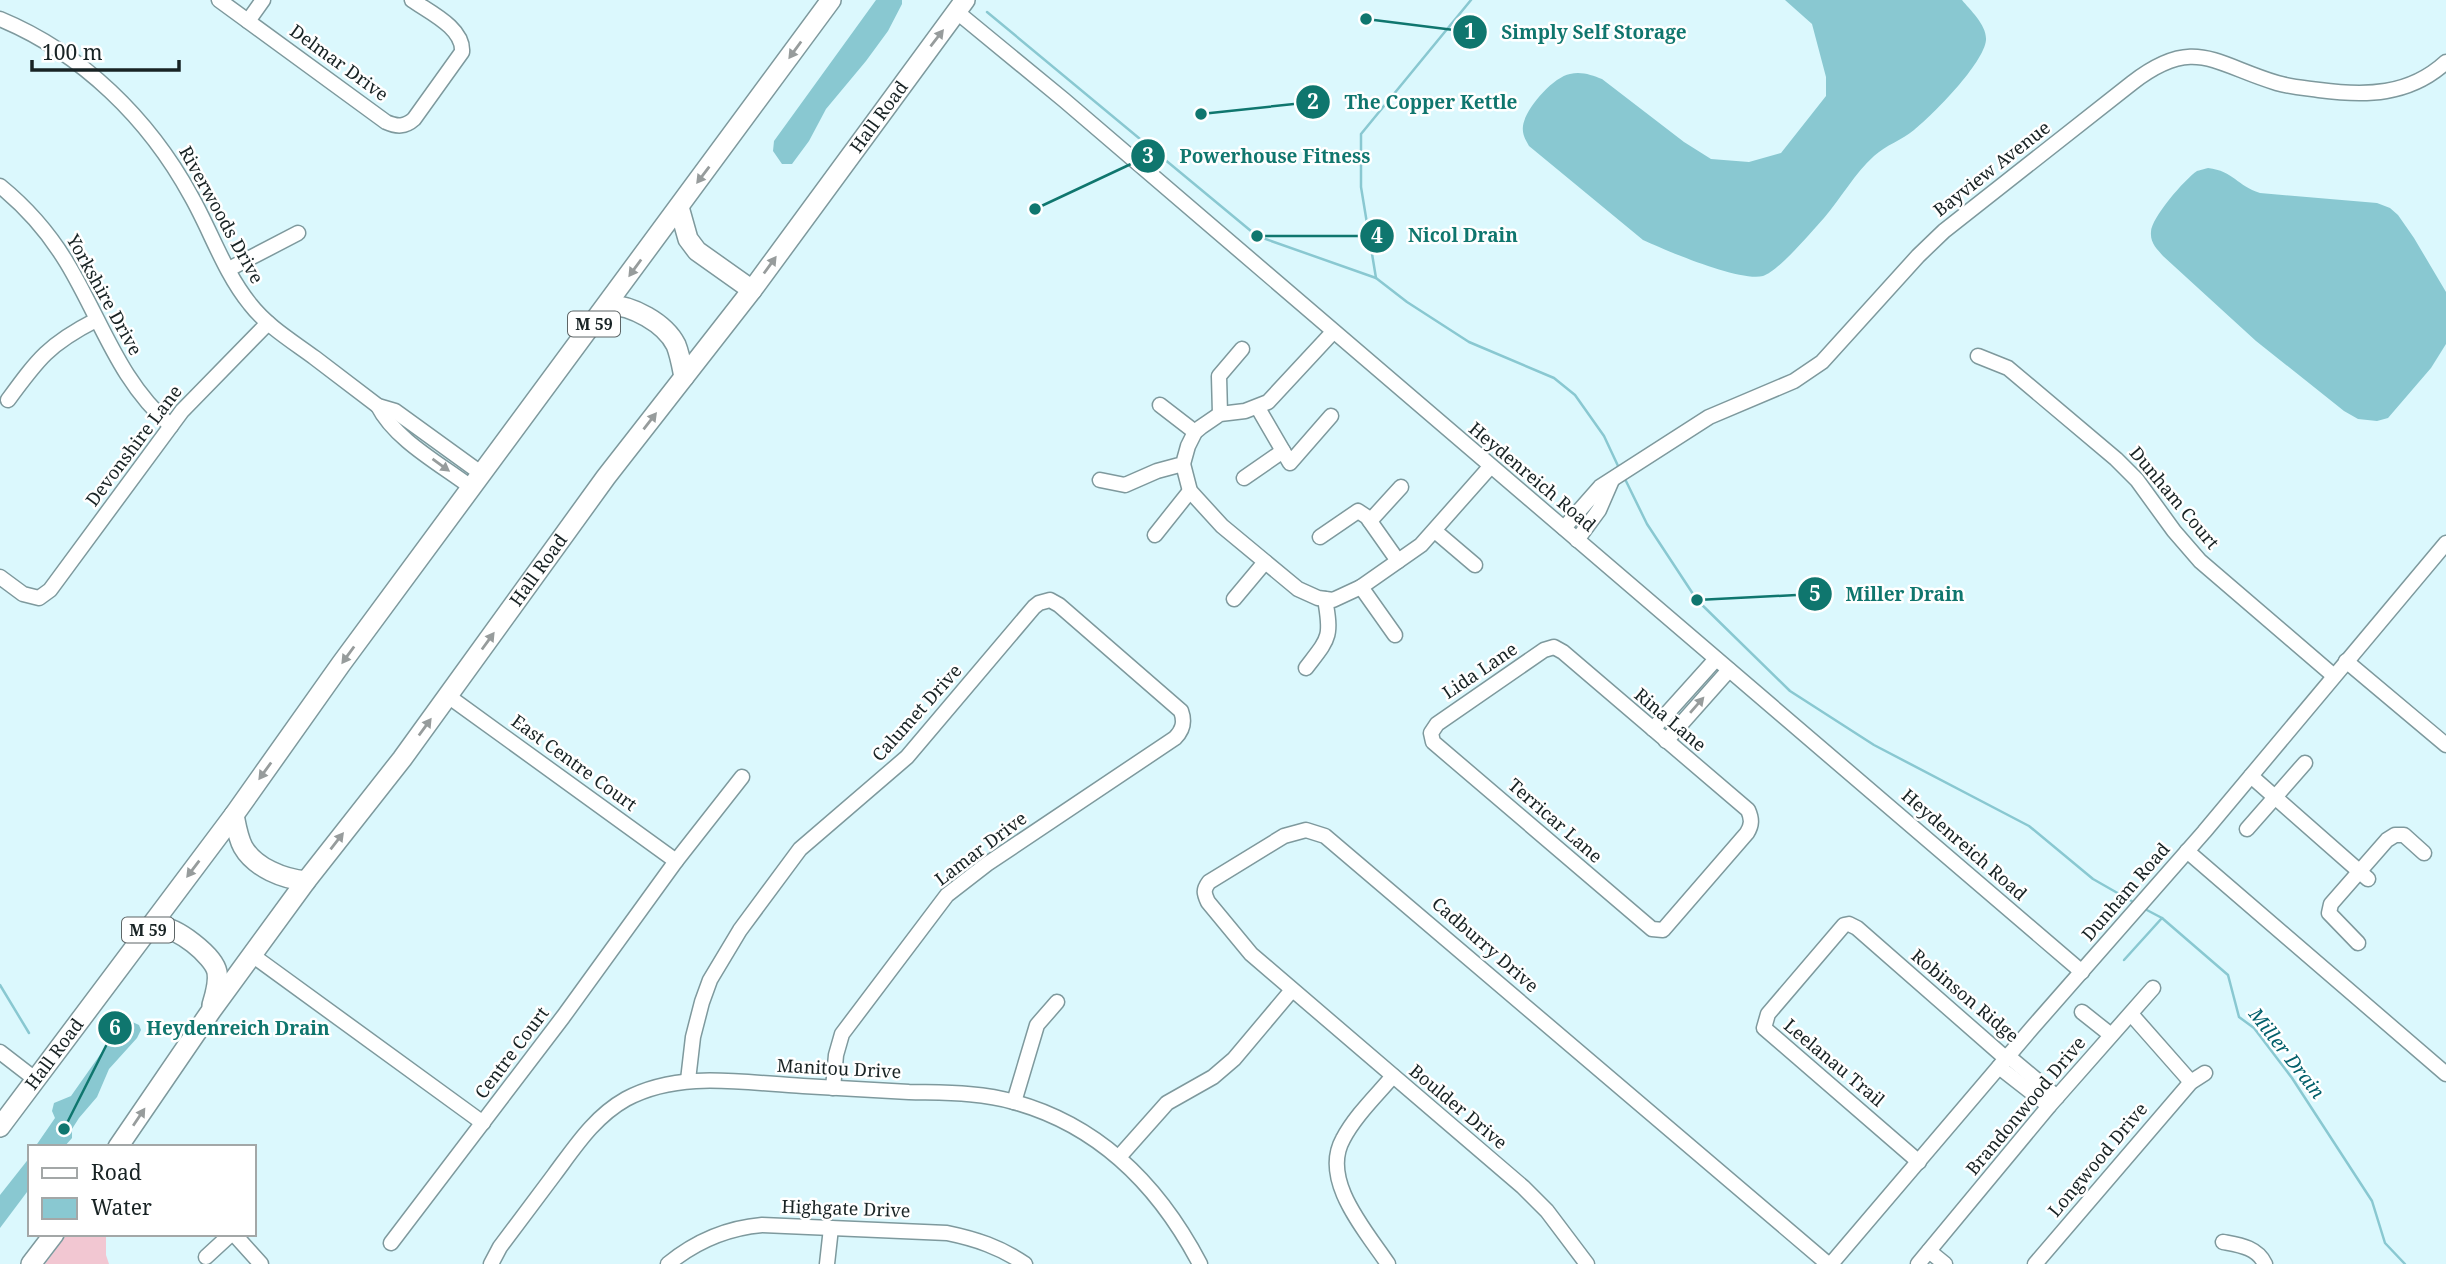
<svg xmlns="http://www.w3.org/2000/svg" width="2446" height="1264" font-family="'Noto Serif',serif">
<rect width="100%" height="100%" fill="#dbf8fd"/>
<!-- green -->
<path fill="#f2c7d2" d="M 67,1234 L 106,1234 L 106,1255 L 109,1264 L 45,1264 Z"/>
<!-- water -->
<g fill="#89c8d1">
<path d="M 876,0 L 902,0 L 902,4 L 888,31 L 866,61 L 826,109 L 809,141 L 792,164 L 782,164 L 773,151 L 774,141 Z"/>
<path d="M 1785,0 L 1962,0 C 1970,10 1987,25 1986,40 C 1984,63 1933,115 1914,130 C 1902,140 1886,145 1874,156 C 1855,173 1841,198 1824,218 C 1812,231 1779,271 1763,276 C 1740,282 1667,251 1643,240 L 1529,146 C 1525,139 1522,134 1523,126 C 1525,109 1553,77 1570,74 C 1581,71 1592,75 1602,79 L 1684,142 L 1711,159 L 1749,162 L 1781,153 L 1826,96 L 1826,77 L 1812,24 Z"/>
<path d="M 2208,168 C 2234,171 2237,186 2260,193 L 2377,203 L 2390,208 L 2398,215 L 2414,238 L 2446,292 L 2446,344 L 2431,368 L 2388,418 L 2377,421 L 2358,419 L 2344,411 L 2256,341 L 2163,256 C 2157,249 2150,243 2151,232 C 2151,218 2185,179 2197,171 C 2198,171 2207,168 2208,168 Z"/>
<path d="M 128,1020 L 139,1025 L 141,1030 L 137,1038 L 109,1069 L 97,1097 L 79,1118 L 72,1129 L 72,1138 L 64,1147 L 35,1147 L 55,1118 L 52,1111 L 54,1103 L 71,1096 L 114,1035 Z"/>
<path d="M 30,1157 L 30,1188 L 0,1228 L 0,1195 Z"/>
</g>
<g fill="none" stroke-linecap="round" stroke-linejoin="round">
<!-- stream -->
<g stroke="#89c8d1" stroke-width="2.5">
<path d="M 987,12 L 1257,236 L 1376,278 L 1407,302 L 1469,342 L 1554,378 L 1575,395 L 1604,436 L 1619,468"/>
<path d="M 1376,278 L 1361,187 L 1361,134 L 1471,0"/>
<path d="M 1624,477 L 1647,524 L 1697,600 L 1790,691 L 1874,745 L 2029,826 L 2093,879 L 2135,903"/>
<path d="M 2143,908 L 2162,918 L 2228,975 L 2239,1017 L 2254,1028 L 2292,1078 L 2372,1201 L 2385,1243 L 2405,1264"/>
<path d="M 2124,960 L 2162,918"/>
<path d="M 0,985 L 29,1033"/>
</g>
<!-- minor casing -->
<g stroke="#7e999d" stroke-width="17">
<g id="minor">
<path d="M 219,0 L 386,122 C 397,127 405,127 414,119 L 462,52 C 464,28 429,12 412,0"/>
<path d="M 957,12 L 1064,100 L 2082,972"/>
<path d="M 0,19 C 82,53 149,119 191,196 C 211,231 224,272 250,304 C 267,326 292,341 315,358 C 336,374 357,390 378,406 L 395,411 L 482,474"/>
<path d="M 248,21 L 263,0"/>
<path d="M 0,186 C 27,208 49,233 67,263 C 102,321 118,380 171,426"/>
<path d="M 229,269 L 298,233"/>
<path d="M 1978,356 L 2008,368 L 2116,459 L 2137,480 L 2174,531 L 2200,561 L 2334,676"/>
<path d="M 8,400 C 38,359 49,344 96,320"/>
<path d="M 1160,405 L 1195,432"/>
<path d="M 378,406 C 395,440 442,465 472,488"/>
<path d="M 1258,408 L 1290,463 L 1331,416"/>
<path d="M 1220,414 L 1219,376 L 1242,349"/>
<path d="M 1183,464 L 1190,491 L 1222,526 L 1298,589 L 1318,598 L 1333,600 L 1361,587 L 1421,545 L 1490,467"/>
<path d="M 1244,478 L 1283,451"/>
<path d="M 1100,480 L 1125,485 L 1157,471 L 1183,464 L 1188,446 L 1195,432 L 1201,427 L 1220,414 L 1245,411 L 1268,402 L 1333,332"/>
<path d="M 1370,521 L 1401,487"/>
<path d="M 1564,528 L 1600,487 L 1709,417 L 1794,381 L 1822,362 L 1918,256 L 1944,231 L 2132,83 C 2194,35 2214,64 2277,83 C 2291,87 2305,88 2319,90 C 2365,96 2409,96 2446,62"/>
<path d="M 1435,531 L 1475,565"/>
<path d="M 1155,535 L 1190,491"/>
<path d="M 1320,537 L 1358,511 L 1367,517 L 1398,561"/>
<path d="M 1577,540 L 1599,510 L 1612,480"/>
<path d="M 0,577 L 23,594 L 39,598 L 50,590 L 182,411 L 268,323"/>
<path d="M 1361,587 L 1395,635"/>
<path d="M 1234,599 L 1265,562"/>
<path d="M 1554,647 L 1563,652 L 1748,810 C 1752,819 1752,825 1747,833 L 1663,930 L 1652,929 L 1433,742 L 1431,733 L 1437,724 L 1544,650 Z"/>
<path d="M 2346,661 L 2446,745"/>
<path d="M 1306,668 C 1329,638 1332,638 1325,599"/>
<path d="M 448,696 L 676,861"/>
<path d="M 1653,729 L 1716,659"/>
<path d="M 1666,741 L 1729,670"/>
<path d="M 2251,776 L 2368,879"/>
<path d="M 2247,829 L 2305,763"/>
<path d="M 2187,851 L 2446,1074"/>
<path d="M 2358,943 L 2329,913 L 2331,904 L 2387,840 L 2395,835 L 2404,835 L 2424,853"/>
<path d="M 252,955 L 483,1123"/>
<path d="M 2082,1012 L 2111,1035"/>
<path d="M 2131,1014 L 2191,1082"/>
<path d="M 0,1052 L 35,1079"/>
<path d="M 1999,1067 L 2049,1106"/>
<path d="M 688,1080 L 693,1037 L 702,1002 L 710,980 L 740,930 L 800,849 L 907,757 L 1034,607 L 1039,603 L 1050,600 L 1059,605 L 1181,711 C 1185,722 1183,730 1175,738 L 987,864 L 947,895 L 842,1034 L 836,1055 L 833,1088"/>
<path d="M 1014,1102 L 1037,1025 L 1057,1002"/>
<path d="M 1119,1157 L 1167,1103 L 1213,1077 L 1234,1059 L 1292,990"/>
<path d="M 1919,1162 L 1764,1028 L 1768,1014 L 1844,925 L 1849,924 L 1857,928 L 2002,1055 L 2008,1056 L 2057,1097"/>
<path d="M 234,1234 L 261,1264"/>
<path d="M 2223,1242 C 2239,1245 2257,1247 2265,1264"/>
<path d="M 391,1243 L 563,1017 L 676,861 L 742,777"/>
<path d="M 1929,1251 L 1945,1264"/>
<path d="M 206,1257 L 231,1234"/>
<path d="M 491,1264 L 500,1247 C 518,1223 536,1199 554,1175 C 575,1147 594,1117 626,1099 C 680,1070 744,1083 803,1086 C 838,1088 873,1090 909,1092 C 944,1093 980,1092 1014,1102 C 1101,1126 1159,1186 1200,1264"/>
<path d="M 668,1264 C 695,1242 727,1228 762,1225 L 947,1233 C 976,1239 1000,1247 1025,1264"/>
<path d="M 827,1264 L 831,1228"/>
<path d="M 1388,1264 C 1366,1231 1320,1180 1343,1139 C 1355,1116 1376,1096 1393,1076"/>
<path d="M 1587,1264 L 1547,1211 L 1523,1187 L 1251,954 L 1208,902 C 1204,893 1203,890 1209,882 L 1284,836 L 1306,830 L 1325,836 L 1828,1264"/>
<path d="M 1831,1264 L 2032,1028 L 2204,832 L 2446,543"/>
<path d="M 1918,1264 L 2049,1106 L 2153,988"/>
<path d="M 2035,1264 L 2191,1082 L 2205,1073"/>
</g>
</g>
<!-- highway casing -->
<g stroke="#7e999d" stroke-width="22">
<g id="highway">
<path d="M 679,207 L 688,239 L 697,251 L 752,290"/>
<path d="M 608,305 C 632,305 665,323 676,345 C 680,355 682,367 684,377"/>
<path d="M 234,815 C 236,825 238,838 243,847 C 255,868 284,879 306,881"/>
<path d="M 148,929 C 149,929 158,927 159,927 C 176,926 214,956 217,972 C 219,983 215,995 212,1005"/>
<path id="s1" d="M 0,1127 L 234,815 L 341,664 L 831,0"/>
<path id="s2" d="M 118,1147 L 211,1011 L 306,881 L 402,759 L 606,477 L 752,290 L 965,0"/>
<path d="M 31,1264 L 54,1234"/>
</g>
</g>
<!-- minor -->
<use href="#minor" stroke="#fff" stroke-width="14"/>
<!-- highway -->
<use href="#highway" stroke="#fff" stroke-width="19"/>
</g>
<!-- one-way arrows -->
<defs><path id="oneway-solid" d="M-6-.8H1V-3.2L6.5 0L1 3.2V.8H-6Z" transform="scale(1.75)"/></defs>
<g fill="#979c9c">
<use href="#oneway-solid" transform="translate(937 38) rotate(-52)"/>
<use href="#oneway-solid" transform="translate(795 50) rotate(126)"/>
<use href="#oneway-solid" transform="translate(703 175) rotate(127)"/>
<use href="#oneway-solid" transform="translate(770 265) rotate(-54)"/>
<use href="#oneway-solid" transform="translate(635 268) rotate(126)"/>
<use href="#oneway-solid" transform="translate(650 421) rotate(-52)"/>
<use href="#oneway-solid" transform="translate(441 465) rotate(36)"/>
<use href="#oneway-solid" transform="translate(488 641) rotate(-54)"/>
<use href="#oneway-solid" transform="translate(348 655) rotate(126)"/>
<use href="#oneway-solid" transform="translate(1697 705) rotate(-49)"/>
<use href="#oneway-solid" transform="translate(425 727) rotate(-54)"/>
<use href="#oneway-solid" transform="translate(265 771) rotate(126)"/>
<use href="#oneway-solid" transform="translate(337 841) rotate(-52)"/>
<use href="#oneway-solid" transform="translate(193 869) rotate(127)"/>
<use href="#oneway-solid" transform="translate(139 1117) rotate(-56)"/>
</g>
<g text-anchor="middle" stroke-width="5" stroke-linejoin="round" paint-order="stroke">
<!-- shield labels -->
<g fill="#fff" stroke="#5d6566" stroke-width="2">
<rect x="568" y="311.5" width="52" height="25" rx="5"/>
<rect x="122" y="917.5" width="52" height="25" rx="5"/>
</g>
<g font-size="16" font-weight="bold" fill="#182324">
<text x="594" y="330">M 59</text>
<text x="148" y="936">M 59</text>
</g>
<!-- street labels -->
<g font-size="18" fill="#182324" stroke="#fff">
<text transform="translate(339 63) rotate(36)" y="6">Delmar Drive</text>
<text dy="6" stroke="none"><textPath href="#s2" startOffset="1281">Hall Road</textPath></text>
<text transform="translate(1992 169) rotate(-38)" y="6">Bayview Avenue</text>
<text transform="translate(221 215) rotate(61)" y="6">Riverwoods Drive</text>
<text transform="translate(104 295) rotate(61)" y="6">Yorkshire Drive</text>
<text transform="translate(134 446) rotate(-53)" y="6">Devonshire Lane</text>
<text transform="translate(1532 477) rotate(40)" y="6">Heydenreich Road</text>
<text transform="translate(2174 498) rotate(50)" y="6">Dunham Court</text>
<text dy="6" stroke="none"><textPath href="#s2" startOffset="714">Hall Road</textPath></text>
<text transform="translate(1480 671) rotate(-34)" y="6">Lida Lane</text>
<text transform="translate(917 713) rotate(-48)" y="6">Calumet Drive</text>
<text transform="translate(1670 720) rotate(40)" y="6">Rina Lane</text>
<text transform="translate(574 763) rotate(36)" y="6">East Centre Court</text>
<text transform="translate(1555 821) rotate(41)" y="6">Terricar Lane</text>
<text transform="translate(1964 845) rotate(41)" y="6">Heydenreich Road</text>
<text transform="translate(981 849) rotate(-37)" y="6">Lamar Drive</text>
<text transform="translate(2126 892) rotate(-49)" y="6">Dunham Road</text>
<text transform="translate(1485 945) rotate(41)" y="6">Cadburry Drive</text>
<text transform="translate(1965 996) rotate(40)" y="6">Robinson Ridge</text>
<text transform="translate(512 1053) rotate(-53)" y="6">Centre Court</text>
<text dy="6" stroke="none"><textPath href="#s1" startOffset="91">Hall Road</textPath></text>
<text transform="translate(1834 1063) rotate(40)" y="6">Leelanau Trail</text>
<text transform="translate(839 1069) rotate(3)" y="6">Manitou Drive</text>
<text transform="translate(2026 1106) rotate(-50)" y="6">Brandonwood Drive</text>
<text transform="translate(1458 1107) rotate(40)" y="6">Boulder Drive</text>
<text transform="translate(2098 1160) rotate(-50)" y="6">Longwood Drive</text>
<text transform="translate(846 1209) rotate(2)" y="6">Highgate Drive</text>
</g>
<!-- water labels -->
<g font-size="19" font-style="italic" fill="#03606b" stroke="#fff">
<text transform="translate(2287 1053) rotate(52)" y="7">Miller Drain</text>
</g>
</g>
<!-- callouts -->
<path fill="none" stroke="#0f766e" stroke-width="2.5" d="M1366 19L1470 32M1201 114L1313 102M1035 209L1148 156M1257 236L1377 236M1697 600L1815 594M64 1129L115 1028"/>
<g fill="#0f766e" stroke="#fff" stroke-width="2.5">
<circle cx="1366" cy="19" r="7"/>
<circle cx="1201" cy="114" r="7"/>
<circle cx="1035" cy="209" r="7"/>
<circle cx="1257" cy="236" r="7"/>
<circle cx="1697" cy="600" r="7"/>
<circle cx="64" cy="1129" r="7"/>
<circle cx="1470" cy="32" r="18"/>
<circle cx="1313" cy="102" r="18"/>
<circle cx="1148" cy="156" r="18"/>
<circle cx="1377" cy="236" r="18"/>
<circle cx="1815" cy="594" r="18"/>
<circle cx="115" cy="1028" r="18"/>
</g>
<g font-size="21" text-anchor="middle" font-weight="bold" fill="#fff">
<text x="1470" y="39">1</text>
<text x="1313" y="109">2</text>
<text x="1148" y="163">3</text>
<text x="1377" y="243">4</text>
<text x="1815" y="601">5</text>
<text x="115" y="1035">6</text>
</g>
<g font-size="19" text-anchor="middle" font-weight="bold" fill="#0f766e" stroke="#fff" stroke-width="5" stroke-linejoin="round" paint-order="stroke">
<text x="1594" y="39">Simply Self Storage</text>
<text x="1431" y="109">The Copper Kettle</text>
<text x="1275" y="163">Powerhouse Fitness</text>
<text x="1463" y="242">Nicol Drain</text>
<text x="1905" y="601">Miller Drain</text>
<text x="238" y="1035">Heydenreich Drain</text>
</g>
<!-- legend -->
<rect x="28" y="1145" width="228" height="91" fill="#ffffff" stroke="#a3a7a7" stroke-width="2"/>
<rect x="42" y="1168" width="35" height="10" fill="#ffffff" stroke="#a3a7a7" stroke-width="2"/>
<text x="91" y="1180" font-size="21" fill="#182324">Road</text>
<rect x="42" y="1198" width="35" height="21" fill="#89c8d1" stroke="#a3a7a7" stroke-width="2"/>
<text x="91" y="1215" font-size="21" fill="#182324">Water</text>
<!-- scale -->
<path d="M32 60v10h147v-10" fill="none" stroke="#182324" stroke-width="3.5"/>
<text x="42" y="60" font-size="21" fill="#182324" stroke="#ffffff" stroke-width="5" paint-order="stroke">100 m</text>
</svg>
